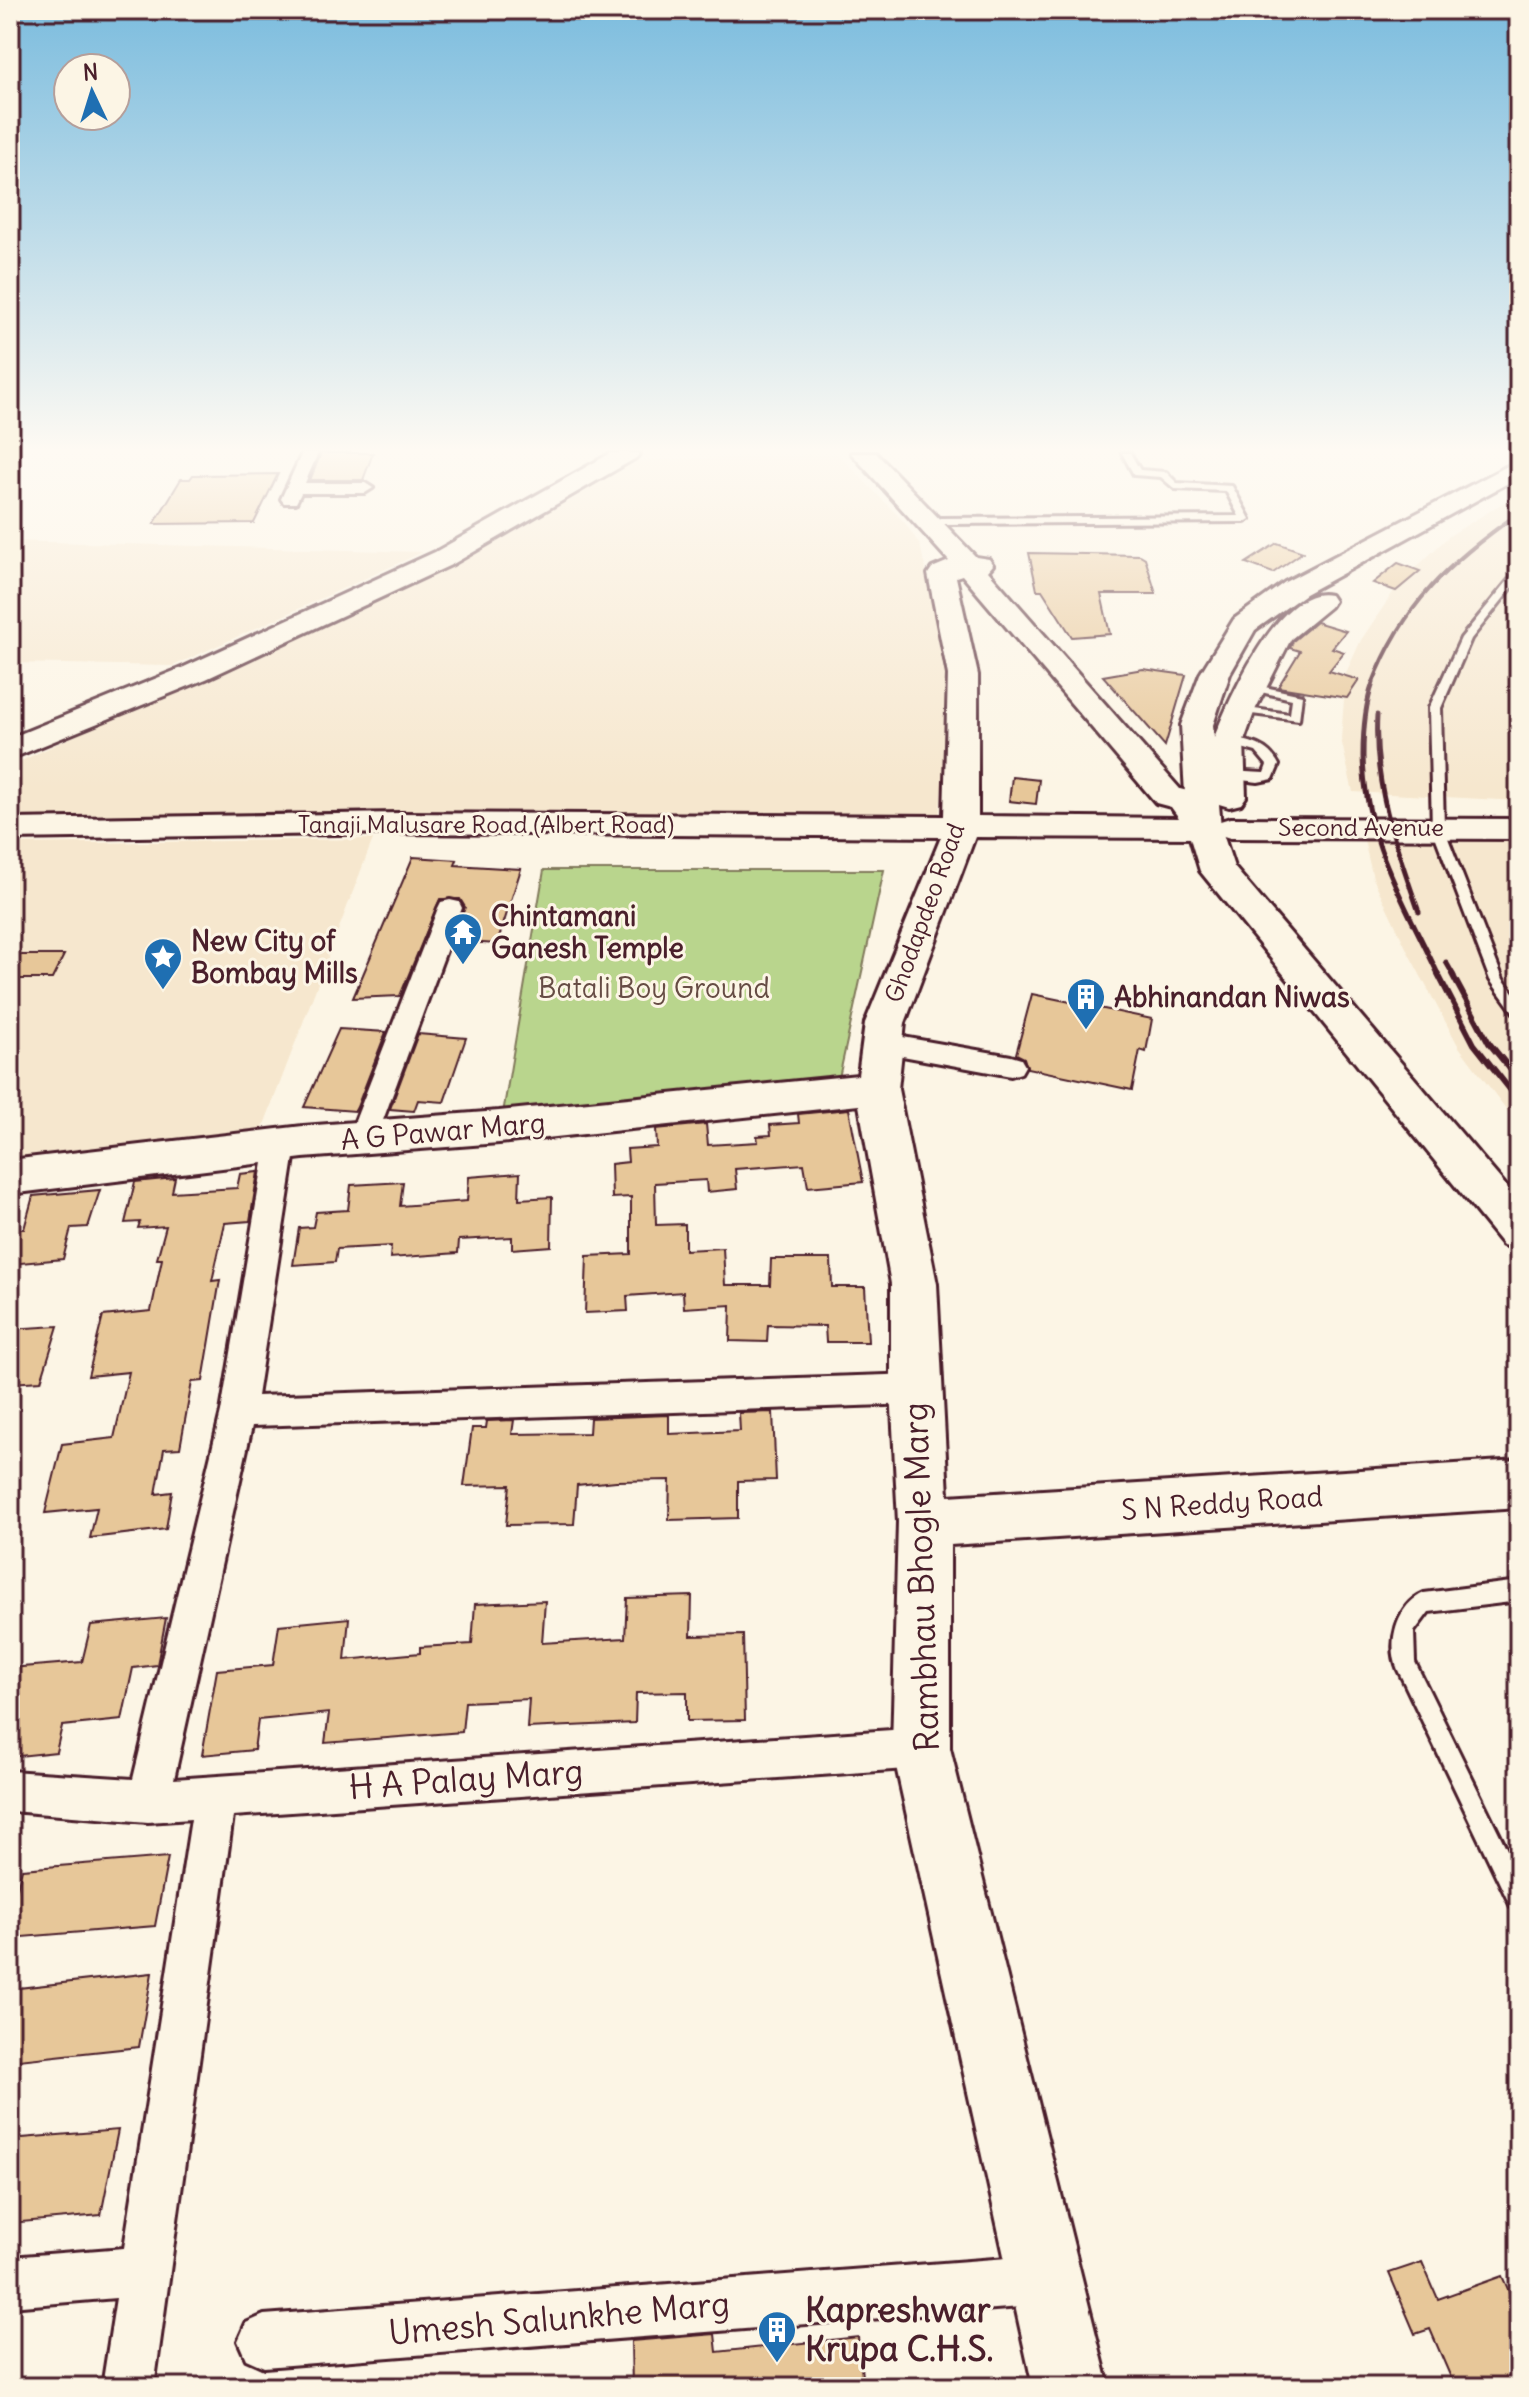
<svg xmlns="http://www.w3.org/2000/svg" width="1529" height="2397" font-family="Delius,sans-serif">
<rect width="100%" height="100%" fill="#fcf5e5"/>
<filter id="ink" filterUnits="userSpaceOnUse"><feTurbulence type="fractalNoise" baseFrequency=".0125" numOctaves="2"/><feDisplacementMap in="SourceGraphic" scale="16" xChannelSelector="R" yChannelSelector="G"/><feConvolveMatrix kernelMatrix="1 2 1 2 8 2 1 2 1" color-interpolation-filters="sRGB"/></filter>
<g filter="url(#ink)">
<!-- built -->
<g fill="#f6e7ce">
<path d="M 838,454 L 905,523 L 920,545 L 952,683 L 939,818 L 10,823 L 10,766 L 450,561 L 632,461 Z"/>
<path d="M 1519,493 L 1519,801 L 1353,792 L 1341,739 L 1346,673 L 1361,640 L 1398,585 L 1449,536 Z"/>
<path d="M 10,541 L 423,552 L 173,666 L 10,663 Z"/>
<path d="M 1363,836 L 1403,840 L 1519,839 L 1519,1126 L 1459,1047 L 1409,954 L 1373,878 Z"/>
<path d="M 373,839 L 259,1138 L 10,1166 L 10,844 Z"/>
</g>
<!-- green -->
<path fill="#b9d58d" stroke="#827a5c" stroke-width="2" d="M 544,870 L 884,870 L 837,1087 L 501,1125 Z"/>
<!-- building -->
<g fill="#e7c799" stroke="#4a1f2b" stroke-width="2">
<path d="M 321,453 L 373,453 L 363,480 L 310,480 Z"/>
<path d="M 278,474 L 254,523 L 154,524 L 181,479 L 190,479 L 193,475 Z"/>
<path d="M 1277,543 L 1303,552 L 1273,573 L 1246,563 Z"/>
<path d="M 1029,553 L 1140,555 L 1145,558 L 1156,594 L 1101,594 L 1110,634 L 1072,637 L 1042,590 L 1037,590 Z"/>
<path d="M 1398,563 L 1420,571 L 1396,591 L 1373,583 Z"/>
<path d="M 1316,622 L 1346,631 L 1332,648 L 1344,652 L 1329,671 L 1359,680 L 1347,698 L 1278,687 L 1300,651 L 1290,648 L 1293,641 Z"/>
<path d="M 1143,669 L 1186,675 L 1165,746 L 1103,676 Z"/>
<path d="M 1012,777 L 1039,780 L 1036,804 L 1009,801 Z"/>
<path d="M 413,857 L 457,860 L 455,865 L 521,869 L 497,944 L 453,941 L 465,907 L 460,899 L 440,899 L 400,996 L 353,998 Z"/>
<path d="M 10,955 L 64,955 L 52,979 L 10,979 Z"/>
<path d="M 1032,994 L 1152,1019 L 1146,1052 L 1140,1050 L 1132,1090 L 1027,1068 L 1024,1058 L 1016,1054 Z"/>
<path d="M 339,1029 L 386,1032 L 357,1107 L 355,1111 L 304,1107 Z"/>
<path d="M 418,1034 L 466,1038 L 444,1102 L 418,1100 L 414,1111 L 390,1109 Z"/>
<path d="M 849,1109 L 863,1182 L 808,1187 L 804,1164 L 735,1169 L 737,1189 L 707,1192 L 706,1180 L 655,1183 L 656,1225 L 685,1224 L 685,1250 L 723,1248 L 725,1285 L 770,1285 L 771,1259 L 831,1259 L 832,1287 L 865,1287 L 868,1342 L 826,1342 L 825,1326 L 768,1325 L 767,1342 L 730,1341 L 731,1305 L 684,1308 L 683,1292 L 627,1296 L 628,1311 L 585,1313 L 587,1256 L 631,1254 L 631,1197 L 612,1198 L 611,1164 L 628,1162 L 627,1149 L 657,1147 L 656,1129 L 706,1124 L 708,1145 L 758,1142 L 757,1136 L 771,1135 L 770,1125 L 799,1123 L 798,1114 Z"/>
<path d="M 258,1172 L 250,1221 L 225,1223 L 212,1281 L 220,1280 L 203,1381 L 192,1382 L 180,1448 L 164,1449 L 156,1494 L 172,1492 L 166,1529 L 90,1538 L 97,1508 L 45,1513 L 62,1444 L 114,1438 L 129,1372 L 88,1376 L 103,1316 L 151,1311 L 162,1259 L 157,1259 L 166,1226 L 138,1228 L 140,1222 L 125,1223 L 135,1182 L 175,1178 L 172,1192 L 237,1188 L 240,1174 Z"/>
<path d="M 520,1173 L 519,1199 L 552,1197 L 551,1246 L 512,1249 L 512,1237 L 459,1240 L 458,1253 L 390,1258 L 391,1246 L 337,1249 L 335,1262 L 293,1265 L 299,1228 L 313,1227 L 316,1212 L 348,1210 L 351,1185 L 403,1182 L 400,1206 L 467,1201 L 469,1177 Z"/>
<path d="M 100,1190 L 88,1227 L 71,1228 L 63,1259 L 10,1264 L 10,1251 L 17,1229 L 24,1229 L 33,1196 Z"/>
<path d="M 58,1326 L 41,1381 L 10,1383 L 10,1329 Z"/>
<path d="M 773,1412 L 776,1480 L 738,1481 L 738,1518 L 669,1520 L 670,1480 L 616,1481 L 577,1485 L 574,1524 L 506,1525 L 510,1485 L 464,1486 L 472,1428 L 486,1428 L 487,1421 L 514,1420 L 512,1434 L 589,1433 L 590,1418 L 669,1415 L 669,1434 L 740,1431 L 739,1413 Z"/>
<path d="M 692,1596 L 691,1636 L 743,1635 L 745,1720 L 687,1721 L 687,1692 L 636,1693 L 635,1723 L 527,1728 L 529,1699 L 465,1702 L 462,1732 L 325,1743 L 329,1713 L 258,1720 L 254,1750 L 202,1755 L 217,1670 L 273,1665 L 279,1625 L 349,1618 L 345,1660 L 420,1653 L 420,1647 L 472,1644 L 475,1604 L 545,1601 L 542,1643 L 625,1638 L 627,1598 Z"/>
<path d="M 166,1618 L 157,1665 L 133,1668 L 122,1720 L 62,1726 L 56,1752 L 10,1757 L 10,1668 L 82,1662 L 91,1625 Z"/>
<path d="M 168,1857 L 155,1926 L 10,1938 L 10,1916 L 22,1869 Z"/>
<path d="M 152,1973 L 139,2047 L 10,2061 L 10,1989 Z"/>
<path d="M 118,2130 L 101,2215 L 10,2223 L 10,2139 Z"/>
<path d="M 1422,2262 L 1438,2299 L 1502,2276 L 1519,2313 L 1519,2387 L 1455,2387 L 1430,2329 L 1415,2334 L 1389,2273 Z"/>
<path d="M 715,2334 L 717,2352 L 858,2337 L 863,2387 L 632,2387 L 631,2341 Z"/>
</g>
<g fill="none" stroke-linecap="round" stroke-linejoin="round">
<!-- lane casing -->
<g stroke="#4a1f2b" stroke-width="6">
<g id="lane">
<path d="M 1122,453 L 1130,453 L 1140,470 L 1166,472 L 1177,483 L 1232,486 L 1250,519 L 1245,522 L 940,524 L 935,521 L 940,518 L 1239,516 L 1226,491 L 1175,489 L 1161,477 L 1134,475 Z"/>
<path d="M 1519,570 L 1519,579 L 1471,639 L 1441,708 L 1444,828 L 1503,979 L 1519,1000 L 1519,1015 L 1514,1013 L 1490,980 L 1432,828 L 1429,708 L 1461,638 L 1516,571 Z"/>
<path d="M 1251,684 L 1302,695 L 1299,720 L 1236,712 L 1234,710 L 1240,707 L 1290,714 L 1292,699 L 1247,689 L 1246,687 Z"/>
<path d="M 1228,738 C 1250,741 1268,744 1279,765 L 1273,779 L 1258,782 L 1224,778 L 1224,772 L 1228,771 L 1264,773 L 1267,765 L 1256,752 L 1224,743 L 1224,739 Z"/>
<path d="M 1519,1581 L 1519,1601 L 1429,1612 L 1414,1632 L 1415,1662 L 1519,1874 L 1519,1910 L 1511,1907 L 1398,1670 C 1387,1644 1396,1605 1424,1593 Z"/>
</g>
</g>
<!-- street casing -->
<g stroke="#4a1f2b" stroke-width="6">
<g id="street">
<path d="M 302,453 L 318,453 L 305,483 L 365,483 L 373,488 L 365,493 L 301,493 L 296,503 L 284,503 L 281,499 Z"/>
<path d="M 450,900 L 459,902 L 462,908 L 376,1139 L 372,1147 L 362,1150 L 352,1147 L 348,1139 L 438,908 L 441,902 Z"/>
<path d="M 880,1033 L 1011,1056 L 1021,1059 L 1025,1066 L 1021,1073 L 1011,1076 L 870,1050 L 866,1043 L 870,1036 Z"/>
<path d="M 281,1134 L 291,1137 L 296,1145 L 257,1396 L 916,1374 L 928,1379 L 933,1389 L 928,1399 L 916,1404 L 252,1426 L 174,1779 L 921,1728 L 935,1734 L 941,1748 L 935,1762 L 921,1768 L 233,1816 L 154,2387 L 102,2387 L 116,2298 L 10,2307 L 10,2257 L 124,2248 L 191,1819 L 148,1822 L 10,1811 L 10,1771 L 133,1779 L 221,1412 L 266,1145 L 271,1137 Z"/>
<path d="M 1046,2255 L 1064,2262 L 1071,2280 L 1064,2298 L 1046,2305 L 264,2367 L 246,2359 L 238,2341 L 246,2323 L 264,2315 Z"/>
</g>
</g>
<!-- secondary casing -->
<g stroke="#4a1f2b" stroke-width="6">
<g id="secondary">
<path d="M 611,453 L 640,453 L 636,458 L 453,564 L 206,679 L 10,759 L 10,738 L 184,667 L 435,552 Z"/>
<path d="M 851,453 L 876,453 L 976,557 L 989,559 L 993,565 L 988,571 L 1180,789 L 1195,793 L 1217,822 L 1230,818 L 1519,819 L 1519,839 L 1230,838 L 1217,834 L 1204,838 L 975,837 L 905,1023 L 898,1089 L 937,1284 L 948,1496 L 1519,1460 L 1519,1508 L 950,1545 L 950,1748 L 1109,2387 L 1033,2387 L 892,1748 L 898,1522 L 891,1389 L 891,1284 L 859,1105 L 499,1143 L 303,1158 L 10,1194 L 10,1160 L 303,1126 L 499,1111 L 858,1075 L 865,1023 L 941,837 L 399,833 L 10,839 L 10,819 L 399,813 L 944,816 L 948,675 L 928,574 L 932,568 L 949,561 ZM 962,575 L 1156,803 L 1171,807 L 1179,818 L 978,816 L 978,675 L 956,577 Z"/>
</g>
</g>
<!-- primary casing -->
<g stroke="#4a1f2b" stroke-width="6">
<path id="primary" d="M 1519,460 L 1519,477 L 1305,594 L 1255,630 L 1230,674 L 1213,725 L 1214,738 C 1229,700 1280,583 1330,595 L 1334,601 L 1330,607 L 1291,639 L 1255,710 L 1244,741 L 1246,797 L 1241,804 L 1229,807 L 1219,804 L 1221,828 L 1234,867 L 1519,1201 L 1519,1250 L 1503,1245 L 1200,871 L 1187,828 L 1181,725 L 1200,674 L 1234,619 L 1285,582 Z"/>
</g>
<!-- lane -->
<use href="#lane" fill="#fcf5e5" fill-rule="evenodd"/>
<!-- street -->
<use href="#street" fill="#fcf5e5" fill-rule="evenodd"/>
<!-- secondary -->
<use href="#secondary" fill="#fcf5e5" fill-rule="evenodd"/>
<!-- primary -->
<use href="#primary" fill="#fcf5e5" fill-rule="evenodd"/>
<!-- rail-far2 -->
<path stroke="#4a1f2b" stroke-width="4" d="M 1372,685 C 1403,604 1450,561 1519,513"/>
<!-- rail-far1 -->
<g stroke="#4a1f2b" stroke-width="5">
<path d="M 1373,683 C 1365,705 1363,732 1363,756 C 1365,842 1404,901 1439,976"/>
<path d="M 1377,715 C 1373,785 1396,847 1419,912"/>
<path d="M 1446,962 L 1454,976"/>
</g>
<!-- rail -->
<g stroke="#4a1f2b" stroke-width="6">
<path d="M 1438,974 L 1474,1044 L 1519,1101"/>
<path d="M 1452,974 L 1489,1043 L 1519,1080"/>
</g>
</g>
</g>
<!-- sky -->
<linearGradient id="sky" x2="0" y2="1"><stop stop-color="#7bbcde"/><stop offset="0.57" stop-color="#fefaf3"/><stop offset="1" stop-color="#fefaf3" stop-opacity="0"/></linearGradient>
<rect width="1529" height="789" fill="url(#sky)"/>
<!-- icons -->
<defs>
<g id="temple-pin" transform="scale(2)"><path d="M0 17L-7.5 6A9.5 9.5 0 1 1 7.5 6Z" fill="#1f6fb2" stroke="#fcf5e5"/><path d="M0-6L5-2H3V0L6.5 2.5H4V6H1.5V3h-3V6H-4V2.5H-6.5L-3 0V-2H-5Z" fill="#fff"/></g>
<g id="sight-pin" transform="scale(2)"><path d="M0 17L-7.5 6A9.5 9.5 0 1 1 7.5 6Z" fill="#1f6fb2" stroke="#fcf5e5"/><path d="M0-6L1.8-2.2L6-1.7L2.9 1.2L3.7 5.4L0 3.3L-3.7 5.4L-2.9 1.2L-6-1.7L-1.8-2.2Z" fill="#fff"/></g>
<g id="building-pin" transform="scale(2)"><path d="M0 17L-7.5 6A9.5 9.5 0 1 1 7.5 6Z" fill="#1f6fb2" stroke="#fcf5e5"/><path d="M-4-6H4V6H1V3H-1V6H-4ZM-2.5-4.3h1.7v1.8h-1.7ZM.8-4.3h1.7v1.8H.8ZM-2.5-1h1.7V.8h-1.7ZM.8-1h1.7V.8H.8Z" fill="#fff"/></g>
</defs>
<g fill-rule="evenodd">
<use href="#temple-pin" x="463" y="932"/>
<use href="#sight-pin" x="163" y="957"/>
<use href="#building-pin" x="1086" y="997"/>
<use href="#building-pin" x="777" y="2330"/>
</g>
<g text-anchor="middle" stroke-width="6" stroke-linejoin="round" paint-order="stroke">
<!-- far-street labels -->
<g font-size="24" fill="#4a1f2b" stroke="#fcf5e5">
<text x="486" y="833">Tanaji Malusare Road (Albert Road)</text>
<text x="1361" y="836">Second Avenue</text>
<text transform="translate(925 913) rotate(-70)" y="8">Ghodapdeo Road</text>
</g>
<!-- poi labels -->
<g font-size="28" font-weight="bold" fill="#4a1f2b" stroke="#fcf5e5" text-anchor="start">
<text x="491" y="926">Chintamani<tspan x="491" dy="32">Ganesh Temple</tspan></text>
<text x="191" y="951">New City of<tspan x="191" dy="32">Bombay Mills</tspan></text>
<text x="1114" y="1007">Abhinandan Niwas</text>
</g>
<!-- park labels -->
<g font-size="28" fill="#664c44" stroke="#fcf5e5">
<text x="654" y="998">Batali Boy Ground</text>
</g>
<!-- street labels -->
<g font-size="28" fill="#4a1f2b" stroke="#fcf5e5">
<text transform="translate(443 1131) rotate(-5)" y="10">A G Pawar Marg</text>
<text transform="translate(1222 1503) rotate(-4)" y="10">S N Reddy Road</text>
</g>
<!-- near-street labels -->
<g font-size="34" fill="#4a1f2b" stroke="#fcf5e5">
<text transform="translate(921 1577) rotate(-92)" y="12">Rambhau Bhogle Marg</text>
<text transform="translate(466 1779) rotate(-4)" y="12">H A Palay Marg</text>
<text transform="translate(559 2318) rotate(-5)" y="12">Umesh Salunkhe Marg</text>
</g>
<!-- near-poi labels -->
<g font-size="34" font-weight="bold" fill="#4a1f2b" stroke="#fcf5e5" text-anchor="start">
<text x="805" y="2322">Kapreshwar<tspan x="805" dy="39">Krupa C.H.S.</tspan></text>
</g>
</g>
<!-- margin -->
<rect width="1529" height="2397" fill="none" stroke="#fcf5e5" stroke-width="40"/>
<rect x="20" y="20" width="1489" height="2357" fill="none" stroke="#4a1f2b" stroke-width="3" filter="url(#ink)"/>
<!-- north arrow -->
<g transform="translate(92 92) rotate(356)"><circle r="38" fill="#fcf5e5" stroke="#b59f9b" stroke-width="2"/>
<path d="M0-6L14 30L0 20L-14 30Z" fill="#1f6fb2"/>
<text y="-12" font-size="22" font-weight="bold" text-anchor="middle" fill="#4a1f2b">N</text>
</g>
</svg>
